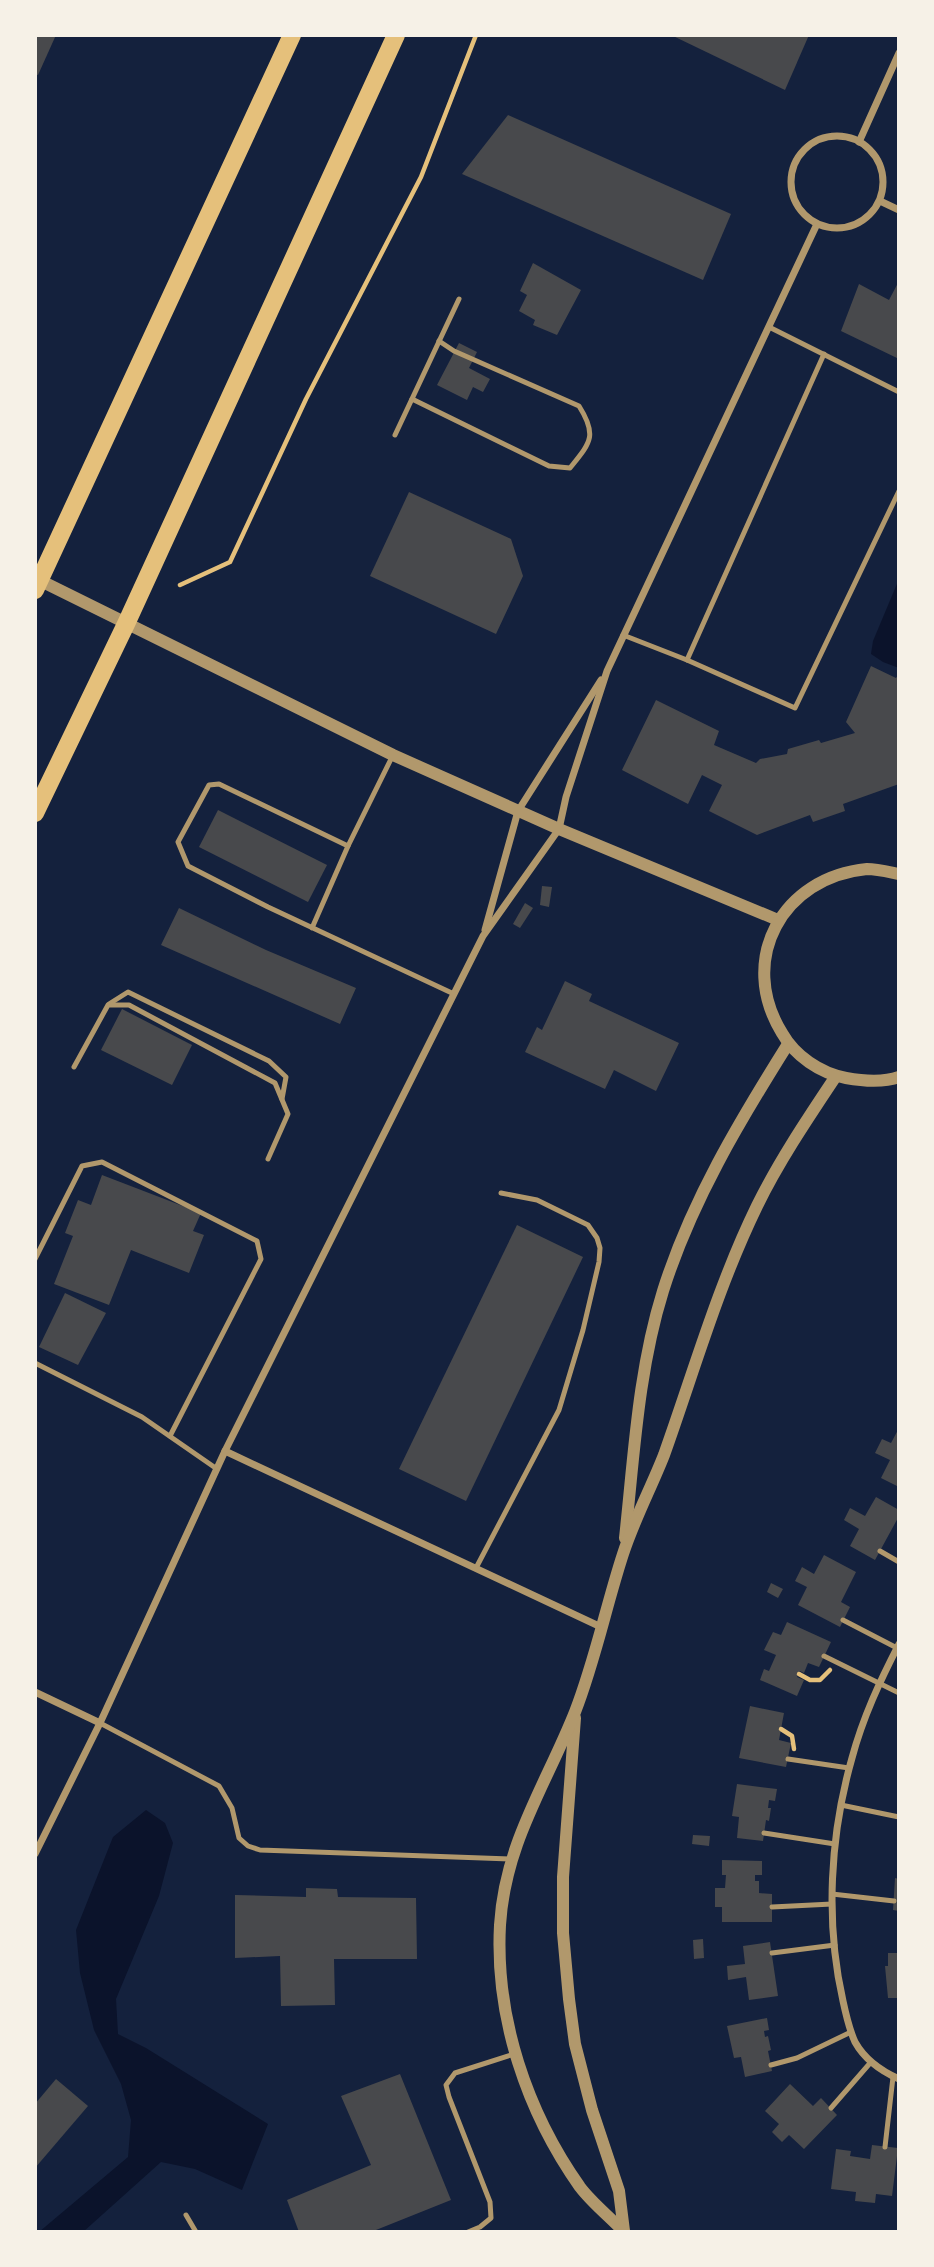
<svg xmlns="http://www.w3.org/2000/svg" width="934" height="2267" font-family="'Work Sans',sans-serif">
<rect width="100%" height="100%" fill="#14213d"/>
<!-- water -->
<g fill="#0b132b">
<path d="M 899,579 L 899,668 L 883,662 L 871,654 L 873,641 Z"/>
<path d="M 146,1810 L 165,1823 L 173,1843 L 159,1896 L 116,1999 L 118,2034 L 146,2048 L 268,2124 L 242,2190 L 195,2169 L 161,2162 L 83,2232 L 39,2232 L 128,2157 L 131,2120 L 121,2084 L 94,2030 L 80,1973 L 76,1930 L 113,1837 Z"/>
</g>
<!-- building -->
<g fill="#48494c">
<path d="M 35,35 L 56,35 L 38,75 L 35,74 Z"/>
<path d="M 671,35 L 809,35 L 785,90 Z"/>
<path d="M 508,115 L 731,214 L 703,280 L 462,174 Z"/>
<path d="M 533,263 L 581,290 L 557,335 L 533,325 L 535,320 L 519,311 L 527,295 L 520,291 Z"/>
<path d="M 899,281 L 899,359 L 841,331 L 859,284 L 889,300 Z"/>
<path d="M 459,343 L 477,352 L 469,368 L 490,379 L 483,392 L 473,387 L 467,400 L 437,385 Z"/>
<path d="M 409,492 L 511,539 L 523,576 L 496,634 L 370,576 Z"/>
<path d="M 871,666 L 896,678 L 899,674 L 899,784 L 843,804 L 845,811 L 813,822 L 810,815 L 757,835 L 709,811 L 722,785 L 702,775 L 688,804 L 622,770 L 656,700 L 719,731 L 714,745 L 756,763 L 760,759 L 787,754 L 788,749 L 819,740 L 821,743 L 855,733 L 846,722 Z"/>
<path d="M 218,810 L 327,865 L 308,902 L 199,847 Z"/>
<path d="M 542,886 L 552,887 L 549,907 L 540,905 Z"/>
<path d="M 525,903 L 533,908 L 520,928 L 513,924 Z"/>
<path d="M 179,908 L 266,950 L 356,988 L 340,1024 L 161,945 Z"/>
<path d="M 565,981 L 592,994 L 589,1001 L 679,1043 L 656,1091 L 614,1070 L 605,1089 L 525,1052 L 537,1027 L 542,1030 Z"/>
<path d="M 122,1009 L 192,1045 L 172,1085 L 101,1050 Z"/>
<path d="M 102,1175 L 201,1213 L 193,1231 L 204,1235 L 189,1273 L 131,1250 L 109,1305 L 54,1284 L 73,1236 L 65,1233 L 78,1200 L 91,1205 Z"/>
<path d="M 517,1225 L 583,1257 L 466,1501 L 399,1469 Z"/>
<path d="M 65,1293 L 106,1313 L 78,1365 L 39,1347 Z"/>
<path d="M 899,1428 L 899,1487 L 881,1478 L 890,1460 L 875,1453 L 882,1439 L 891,1443 Z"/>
<path d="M 876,1497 L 899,1510 L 899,1516 L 875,1560 L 850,1546 L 859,1529 L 844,1520 L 850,1508 L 865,1516 Z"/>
<path d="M 824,1555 L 856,1572 L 841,1602 L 850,1607 L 840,1627 L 798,1605 L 807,1587 L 795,1581 L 802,1567 L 814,1574 Z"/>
<path d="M 771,1583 L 783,1589 L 778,1598 L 767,1592 Z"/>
<path d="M 787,1622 L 831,1642 L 819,1667 L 808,1663 L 804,1673 L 800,1671 L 797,1677 L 804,1680 L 797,1696 L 760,1680 L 764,1669 L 769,1671 L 776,1655 L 764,1650 L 773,1632 L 781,1635 Z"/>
<path d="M 750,1706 L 784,1713 L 779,1740 L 791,1743 L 786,1767 L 739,1758 Z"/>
<path d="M 737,1784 L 777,1789 L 775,1801 L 769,1800 L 768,1808 L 771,1808 L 769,1821 L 766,1820 L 763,1841 L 737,1838 L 739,1817 L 732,1816 Z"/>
<path d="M 693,1835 L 710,1836 L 709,1846 L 692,1844 Z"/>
<path d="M 722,1860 L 762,1861 L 762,1875 L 755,1875 L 755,1881 L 759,1881 L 759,1893 L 772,1894 L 772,1922 L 722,1922 L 722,1907 L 715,1907 L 715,1888 L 725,1888 L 726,1875 L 722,1875 Z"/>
<path d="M 895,1878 L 899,1879 L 899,1911 L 893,1910 Z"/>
<path d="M 306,1888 L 337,1889 L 338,1897 L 416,1898 L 417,1959 L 334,1959 L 335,2005 L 281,2006 L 280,1956 L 235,1958 L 235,1895 L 306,1897 Z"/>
<path d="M 703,1939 L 704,1958 L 694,1959 L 693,1940 Z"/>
<path d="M 770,1942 L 778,1996 L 749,2000 L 746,1977 L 728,1980 L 727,1966 L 745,1964 L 743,1946 Z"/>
<path d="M 888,1953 L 899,1953 L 899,1998 L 888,1998 L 885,1966 L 888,1966 Z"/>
<path d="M 767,2018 L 769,2030 L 764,2031 L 765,2037 L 768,2036 L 771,2050 L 768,2051 L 772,2071 L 745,2077 L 741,2057 L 734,2058 L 727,2026 Z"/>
<path d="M 400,2074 L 451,2200 L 371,2232 L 299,2232 L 287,2200 L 371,2165 L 341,2096 Z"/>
<path d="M 56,2079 L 88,2106 L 35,2168 L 35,2104 Z"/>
<path d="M 790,2084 L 813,2106 L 821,2098 L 837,2115 L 804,2149 L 789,2135 L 782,2142 L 772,2132 L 779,2124 L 765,2111 Z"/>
<path d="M 872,2145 L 898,2148 L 892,2196 L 876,2194 L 875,2203 L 855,2201 L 856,2192 L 831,2189 L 836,2149 L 851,2151 L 850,2156 L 870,2159 Z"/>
</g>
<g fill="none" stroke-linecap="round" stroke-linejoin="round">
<!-- path -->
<g stroke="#e5c07b" stroke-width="4.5">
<path d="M 180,585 L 230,562 L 306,399 L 421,177 L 476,35"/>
<path d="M 799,1674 L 810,1680 L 820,1680 L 830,1670"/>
<path d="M 781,1729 L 792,1736 L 794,1749"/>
</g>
<!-- service -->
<g stroke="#b1986c" stroke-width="5">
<path d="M 769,327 L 899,392"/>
<path d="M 412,399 L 549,466 L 570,468 C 590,443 598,436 579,406 L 454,351 L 439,341"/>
<path d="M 395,435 L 459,299"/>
<path d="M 623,635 L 687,660 L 795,708 L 899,491"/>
<path d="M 687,660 L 824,354"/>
<path d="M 348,846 L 393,755"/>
<path d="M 312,928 L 348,846 L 219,784 L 209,785 L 178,842 L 188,866 L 268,907 L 454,994"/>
<path d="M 109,1004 L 128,992 L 269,1061 L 286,1077 L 282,1099"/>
<path d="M 74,1067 L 108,1005 L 129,1005 L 275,1083 L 288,1114 L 268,1159"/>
<path d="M 35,1259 L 82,1166 L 102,1162 L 257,1241 L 261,1259 L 170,1436"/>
<path d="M 35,1363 L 142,1417 L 217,1469"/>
<path d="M 880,1551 L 899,1562"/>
<path d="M 476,1568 L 559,1410 L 583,1330 L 599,1262 L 600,1248 L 597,1238 L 588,1225 L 537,1200 L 501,1193"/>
<path d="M 843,1620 L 897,1648"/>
<path d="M 824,1656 L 899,1693"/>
<path d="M 100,1723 L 219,1786 L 232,1808 L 239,1838 L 248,1846 L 260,1850 L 512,1859"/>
<path d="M 788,1759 L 849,1768"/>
<path d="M 841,1805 L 899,1817"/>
<path d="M 764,1833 L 835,1844"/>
<path d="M 832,1894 L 894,1901"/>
<path d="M 772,1907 L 832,1904"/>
<path d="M 772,1953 L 835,1945"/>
<path d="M 771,2065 L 797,2058 L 851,2032"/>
<path d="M 831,2108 L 871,2062"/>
<path d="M 885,2147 L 893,2077"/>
<path d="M 186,2215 L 196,2232"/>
<path d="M 468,2232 L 480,2227 L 491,2218 L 490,2202 L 449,2097 L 446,2085 L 455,2073 L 514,2054"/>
</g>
<!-- minor -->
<g stroke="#b1986c" stroke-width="7">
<circle cx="837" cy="182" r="46"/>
<path d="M 859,142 L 899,53"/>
<path d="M 880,201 L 899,210"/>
<path d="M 485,930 L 518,811 L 601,680"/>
<path d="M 225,1451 L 601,1627"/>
<path d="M 899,1644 C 880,1681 863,1717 852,1758 C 830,1835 825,1922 843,2001 C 846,2015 849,2029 855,2042 C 865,2060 881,2071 899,2079"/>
<path d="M 35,1692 L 100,1723"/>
<path d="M 35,1854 L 100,1723 L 225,1451 L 483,936 L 559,829 L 566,797 L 607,671 L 817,224"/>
</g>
<!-- tertiary -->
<g stroke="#b1986c" stroke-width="12">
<path d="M 35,578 L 393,755 L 559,829 L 778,920"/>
<path d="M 899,874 C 889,872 877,869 867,869 C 782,877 737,960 782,1033 C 795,1056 820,1073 846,1078 C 863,1081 882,1083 899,1077"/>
<path d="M 625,1538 C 634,1456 638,1371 663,1291 C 691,1202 739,1122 788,1044"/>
<path d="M 575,1718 L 563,1877 L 563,1933 L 569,1999 L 575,2044 L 592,2110 L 619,2191 L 624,2231"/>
<path d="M 624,2232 C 610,2217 592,2203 580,2187 C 527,2112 495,2018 500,1925 C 505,1843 546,1785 575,1712 C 595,1661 606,1606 623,1554 C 634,1520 651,1488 664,1455 C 694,1371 718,1286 757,1206 C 779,1161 808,1118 836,1076"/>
</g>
<!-- primary -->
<g stroke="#e5c07b" stroke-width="18">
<path d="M 35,590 L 292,35"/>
<path d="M 35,813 L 126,624 L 396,35"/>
</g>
</g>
<!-- border -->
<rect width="934" height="2267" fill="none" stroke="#f6f1e7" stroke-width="74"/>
</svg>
